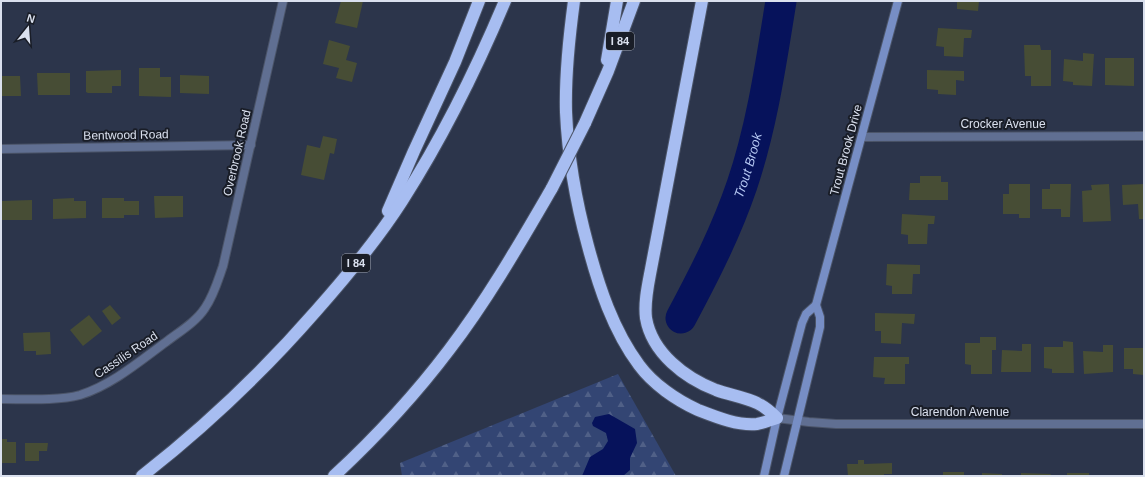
<svg xmlns="http://www.w3.org/2000/svg" width="1145" height="477" font-family="Arial,sans-serif">
<defs>
<pattern id="forest-firs" width="22" height="20" patternUnits="userSpaceOnUse"><rect width="22" height="20" fill="#334573"/><path d="M5 1l3.5 6h-7zM16 11l3.5 6h-7z" fill="#506087"/></pattern>
</defs>
<rect width="100%" height="100%" fill="#2c354b"/>
<!-- forest -->
<path fill="url(#forest-firs)" d="M 618,374 L 676,476 L 402,476 L 400,463 Z"/>
<!-- water -->
<path fill="#06125b" d="M 609,414 L 635,429 L 637,443 L 630,458 L 630,470 L 623,476 L 582,476 L 590,457 L 603,449 L 608,441 L 606,433 L 593,426 L 592,423 L 595,417 Z"/>
<g fill="none" stroke-linecap="round" stroke-linejoin="round">
<!-- river -->
<path stroke="#06125b" stroke-width="31" id="s1" d="M 681,318 C 704,275 726,232 742,185 C 762,126 771,63 781,1"/>
</g>
<!-- building -->
<g fill="#474d35">
<path d="M 341,1 L 363,1 L 357,28 L 335,23 Z"/>
<path d="M 957,1 L 979,1 L 978,11 L 957,9 Z"/>
<path d="M 938,28 L 972,30 L 971,38 L 964,38 L 963,57 L 944,56 L 944,47 L 936,46 Z"/>
<path d="M 329,40 L 350,46 L 346,60 L 357,63 L 352,82 L 336,78 L 339,68 L 323,64 Z"/>
<path d="M 1024,45 L 1040,45 L 1041,50 L 1051,50 L 1051,86 L 1031,86 L 1031,76 L 1025,76 Z"/>
<path d="M 1083,53 L 1094,54 L 1092,86 L 1073,85 L 1073,82 L 1063,81 L 1064,59 L 1083,61 Z"/>
<path d="M 1105,58 L 1134,58 L 1134,86 L 1105,85 Z"/>
<path d="M 139,68 L 160,68 L 160,77 L 171,77 L 171,97 L 139,96 Z"/>
<path d="M 121,70 L 121,86 L 112,86 L 112,93 L 88,93 L 86,92 L 86,71 Z"/>
<path d="M 927,70 L 964,71 L 964,81 L 956,80 L 956,95 L 938,94 L 938,90 L 927,89 Z"/>
<path d="M 37,73 L 70,73 L 70,95 L 38,95 Z"/>
<path d="M 180,75 L 209,76 L 209,94 L 180,93 Z"/>
<path d="M 1,76 L 20,76 L 21,96 L 1,96 Z"/>
<path d="M 323,136 L 337,139 L 334,154 L 330,153 L 324,180 L 301,175 L 307,145 L 320,148 Z"/>
<path d="M 920,176 L 941,176 L 941,182 L 948,182 L 948,200 L 909,200 L 910,183 L 920,183 Z"/>
<path d="M 1009,184 L 1030,184 L 1030,218 L 1019,218 L 1019,214 L 1003,214 L 1003,194 L 1009,194 Z"/>
<path d="M 1050,184 L 1071,184 L 1070,217 L 1061,217 L 1061,209 L 1042,209 L 1042,189 L 1050,189 Z"/>
<path d="M 1109,184 L 1111,221 L 1083,222 L 1082,191 L 1092,190 L 1091,185 Z"/>
<path d="M 1144,184 L 1144,219 L 1139,219 L 1138,204 L 1123,205 L 1122,185 Z"/>
<path d="M 154,196 L 183,196 L 183,217 L 155,218 Z"/>
<path d="M 74,198 L 74,201 L 86,201 L 86,218 L 53,219 L 53,199 Z"/>
<path d="M 102,198 L 124,198 L 124,201 L 139,201 L 139,215 L 124,215 L 124,218 L 102,218 Z"/>
<path d="M 32,200 L 32,220 L 1,220 L 1,201 Z"/>
<path d="M 902,214 L 935,216 L 934,224 L 928,224 L 927,244 L 908,244 L 908,235 L 901,234 Z"/>
<path d="M 887,264 L 920,265 L 920,274 L 913,274 L 912,294 L 892,294 L 892,286 L 886,285 Z"/>
<path d="M 110,305 L 121,318 L 112,325 L 102,311 Z"/>
<path d="M 875,313 L 915,314 L 914,324 L 902,323 L 901,344 L 881,343 L 881,331 L 875,331 Z"/>
<path d="M 89,315 L 102,331 L 83,346 L 70,330 Z"/>
<path d="M 50,332 L 51,354 L 36,355 L 36,351 L 24,351 L 23,333 Z"/>
<path d="M 980,337 L 996,337 L 996,350 L 992,350 L 992,374 L 971,374 L 971,365 L 965,364 L 965,343 L 980,343 Z"/>
<path d="M 1063,341 L 1073,342 L 1074,373 L 1052,373 L 1052,369 L 1044,368 L 1044,347 L 1063,347 Z"/>
<path d="M 1022,344 L 1031,344 L 1031,372 L 1001,372 L 1002,350 L 1022,351 Z"/>
<path d="M 1103,345 L 1113,345 L 1113,372 L 1084,374 L 1083,351 L 1103,352 Z"/>
<path d="M 1124,348 L 1144,348 L 1144,375 L 1133,374 L 1133,369 L 1124,369 Z"/>
<path d="M 874,357 L 909,357 L 909,364 L 905,364 L 905,384 L 884,384 L 885,378 L 873,377 Z"/>
<path d="M 2,439 L 7,439 L 7,442 L 16,442 L 16,463 L 1,463 Z"/>
<path d="M 25,443 L 48,443 L 47,451 L 39,451 L 39,461 L 25,461 Z"/>
<path d="M 858,460 L 864,460 L 864,464 L 892,463 L 892,474 L 884,474 L 884,476 L 848,476 L 847,464 L 858,464 Z"/>
<rect x="943" y="472" width="21" height="4"/>
<path d="M 982,473 L 1002,474 L 1002,476 L 982,476 Z"/>
<path d="M 1021,473 L 1051,474 L 1050,476 L 1021,476 Z"/>
<rect x="1067" y="473" width="22" height="3"/>
</g>
<g fill="none" stroke-linecap="round" stroke-linejoin="round">
<!-- minor casing -->
<g stroke="#4b5468" stroke-width="10">
<g id="minor">
<path d="M 862,137 L 1144,136"/>
<path d="M 1,149 L 251,145"/>
<path d="M 1,399 C 25,399 58,401 80,395 C 112,385 140,361 166,342 C 179,332 196,322 205,308 C 214,295 218,280 223,266 L 283,1"/>
<path d="M 777,418 L 809,422 L 836,424 L 1144,424"/>
</g>
</g>
<!-- secondary casing -->
<g stroke="#4b5468" stroke-width="10">
<g id="secondary">
<path d="M 764,476 L 777,418 L 802,323 L 806,314 L 816,305 L 898,1"/>
<path d="M 784,476 L 820,327 L 820,317 L 816,305"/>
</g>
</g>
<!-- motorway casing -->
<g stroke="#4b5468" stroke-width="14">
<g id="motorway">
<path d="M 574,1 C 569,38 565,75 566,112 C 568,158 576,202 588,246 C 599,287 613,330 639,365 C 653,384 676,400 698,410 C 716,417 738,426 757,424 C 764,423 770,420 777,418 C 771,412 765,407 757,403 C 744,397 730,395 716,390 C 685,378 652,353 646,318 C 644,302 648,285 651,269 L 702,1"/>
<path d="M 607,60 L 617,1"/>
<path d="M 585,123 L 608,71 L 634,1"/>
<path d="M 388,211 L 414,151 L 455,62 L 479,1"/>
<path d="M 142,476 C 207,425 262,373 316,311 C 347,276 377,240 402,201 C 443,137 476,70 505,1"/>
<path d="M 334,476 C 376,437 415,395 449,350 C 488,299 520,243 552,188"/>
</g>
</g>
<!-- minor -->
<use href="#minor" stroke="#606f92" stroke-width="8"/>
<!-- secondary -->
<use href="#secondary" stroke="#778ec5" stroke-width="8"/>
<!-- motorway -->
<use href="#motorway" stroke="#a7bdf1" stroke-width="12"/>
<!-- motorway-bridge casing -->
<g stroke="#4b5468" stroke-width="14" stroke-linecap="butt">
<path id="motorway-bridge" d="M 552,188 L 585,123"/>
</g>
<!-- motorway-bridge -->
<use href="#motorway-bridge" stroke="#a7bdf1" stroke-width="12"/>
</g>
<g text-anchor="middle" stroke-width="4" stroke-linejoin="round" paint-order="stroke">
<!-- shield labels -->
<g fill="#191d27" stroke="#a0a6b2" stroke-width="1">
<rect x="606" y="32" width="28" height="18" rx="3"/>
<rect x="342" y="254" width="28" height="18" rx="3"/>
</g>
<g font-size="11" font-weight="bold" fill="#dae0ee">
<text x="620" y="45">I 84</text>
<text x="356" y="267">I 84</text>
</g>
<!-- street labels -->
<g font-size="12" fill="#dae0ee" stroke="#191d27">
<text x="1003" y="128">Crocker Avenue</text>
<text transform="translate(126 135) rotate(-1)" y="4">Bentwood Road</text>
<text transform="translate(846 150) rotate(-75)" y="4">Trout Brook Drive</text>
<text transform="translate(237 153) rotate(-77)" y="4">Overbrook Road</text>
<text transform="translate(126 355) rotate(-34)" y="4">Cassilis Road</text>
<text x="960" y="416">Clarendon Avenue</text>
</g>
<!-- water labels -->
<g font-size="13" font-style="italic" fill="#b6c8f3" stroke="#191d27">
<text dy="5" stroke="none"><textPath href="#s1" startOffset="167">Trout Brook</textPath></text>
</g>
</g>
<!-- border -->
<rect width="1145" height="477" fill="none" stroke="#dae0ee" stroke-width="4"/>
<!-- north arrow -->
<g transform="translate(28 28) rotate(17)" stroke="#191d27" stroke-width="3" paint-order="stroke">
<path d="M0-3L7 15L0 10L-7 15Z" fill="#dae0ee"/>
<text y="-6" font-size="11" font-weight="bold" text-anchor="middle" fill="#dae0ee">N</text>
</g>
</svg>
